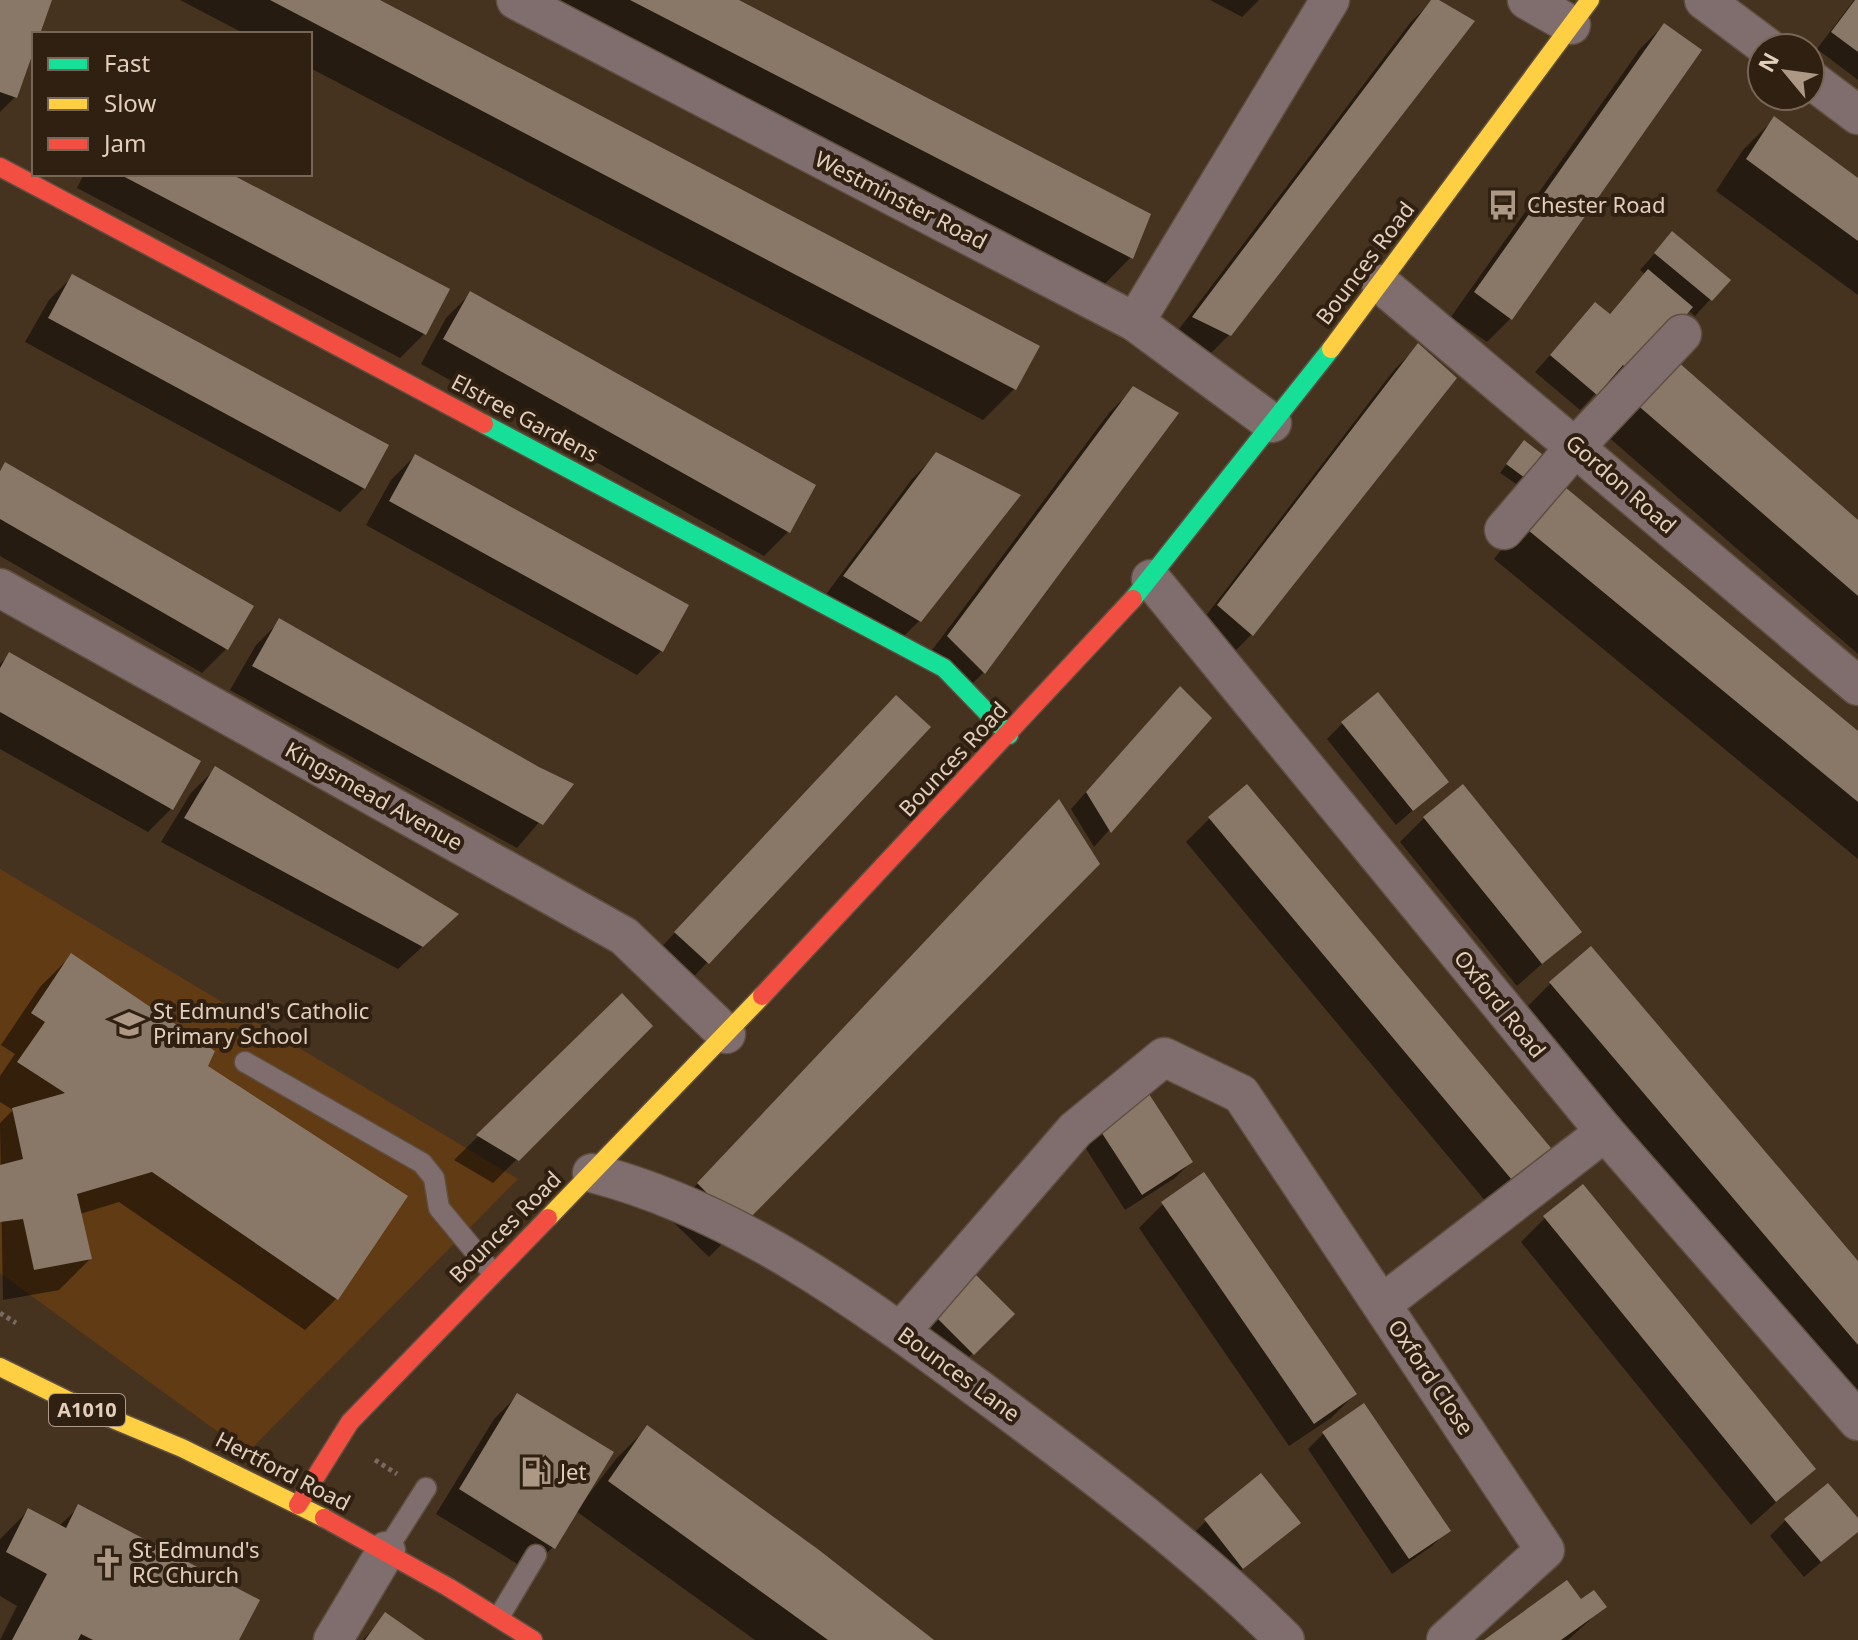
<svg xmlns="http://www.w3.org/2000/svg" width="1858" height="1640" font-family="'Noto Sans',sans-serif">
<rect width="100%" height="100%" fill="#46331f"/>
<!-- built -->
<path fill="#603b14" d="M 0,869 L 518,1179 L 247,1453 L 0,1273 Z"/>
<!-- shadow -->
<g fill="#0007">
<path d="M 0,0 L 49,0 L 38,34 L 34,34 L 34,44 L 15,97 L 0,112 Z"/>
<path d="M 180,0 L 376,0 L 1038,346 L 1014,389 L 983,420 L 310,68 L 310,34 L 245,34 Z"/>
<path d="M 538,0 L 735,0 L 1131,257 L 1100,289 Z"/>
<path d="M 1210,0 L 1259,0 L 1242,17 Z"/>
<path d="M 1433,0 L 1230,334 L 1206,358 L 1170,341 L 1410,23 Z"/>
<path d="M 1854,0 L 1858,0 L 1858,80 L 1817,49 Z"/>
<path d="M 1664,25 L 1511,318 L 1487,342 L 1451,317 L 1640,49 Z"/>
<path d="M 1774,119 L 1858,180 L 1858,295 L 1716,191 L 1743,150 Z"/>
<path d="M 84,174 L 227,174 L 424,334 L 400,358 L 77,188 Z"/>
<path d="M 1673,233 L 1728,280 L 1695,316 L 1688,310 L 1618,390 L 1607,381 L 1580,410 L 1535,372 L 1595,305 L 1608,316 L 1645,274 L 1640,270 Z"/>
<path d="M 73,276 L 364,488 L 340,512 L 25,342 L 49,300 Z"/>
<path d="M 470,294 L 788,532 L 764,556 L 421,364 L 446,318 Z"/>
<path d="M 1418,346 L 1252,634 L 1228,658 L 1195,630 L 1394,370 Z"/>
<path d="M 1669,356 L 1858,523 L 1858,654 L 1598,428 Z"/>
<path d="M 1133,389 L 984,672 L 960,696 L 924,661 L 1109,413 Z"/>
<path d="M 1517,450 L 1523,476 L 1516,484 L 1500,473 Z"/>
<path d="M 936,455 L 920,620 L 896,644 L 821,601 L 912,479 Z"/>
<path d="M 415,456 L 661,651 L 637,675 L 366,525 L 391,480 Z"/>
<path d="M 5,465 L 226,649 L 202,673 L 0,556 L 0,470 Z"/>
<path d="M 1528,516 L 1858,734 L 1858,859 L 1494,559 Z"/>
<path d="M 280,621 L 571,785 L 517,848 L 230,690 L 256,645 Z"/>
<path d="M 9,655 L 172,808 L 148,832 L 0,749 L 0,664 Z"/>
<path d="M 1164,705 L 1209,718 L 1094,847 L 1071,809 Z"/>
<path d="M 873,722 L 928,727 L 684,987 L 652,957 Z"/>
<path d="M 1343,723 L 1446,781 L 1396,825 L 1327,739 Z"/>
<path d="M 215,769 L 432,938 L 398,969 L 161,842 L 191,793 Z"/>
<path d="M 1210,818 L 1548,1148 L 1487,1203 L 1186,842 Z"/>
<path d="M 1424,818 L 1579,931 L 1517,986 L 1400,842 Z"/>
<path d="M 1028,833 L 1097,864 L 709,1257 L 667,1216 Z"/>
<path d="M 71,956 L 206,1066 L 405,1197 L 336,1299 L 305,1330 L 119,1202 L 80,1214 L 90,1259 L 59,1290 L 3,1300 L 0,1123 L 13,1110 L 0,1102 L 0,1076 L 15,1054 L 1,1045 L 40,987 Z"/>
<path d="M 1551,983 L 1858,1264 L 1858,1413 L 1519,1015 Z"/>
<path d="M 622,996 L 650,1026 L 493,1183 L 454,1160 Z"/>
<path d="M 1099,1128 L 1191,1162 L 1175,1178 L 1125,1210 L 1083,1144 Z"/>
<path d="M 1163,1204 L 1355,1394 L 1331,1418 L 1289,1446 L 1139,1228 Z"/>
<path d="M 1545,1218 L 1813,1469 L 1751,1525 L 1521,1242 Z"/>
<path d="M 974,1276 L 1012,1314 L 956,1370 L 918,1331 Z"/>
<path d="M 518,1395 L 553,1547 L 529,1571 L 436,1514 L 494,1419 Z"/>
<path d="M 647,1428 L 930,1640 L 755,1640 L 576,1511 L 616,1459 Z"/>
<path d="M 1324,1433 L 1448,1530 L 1432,1546 L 1392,1574 L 1308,1449 Z"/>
<path d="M 79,1507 L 237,1640 L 0,1640 L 17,1606 L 0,1596 L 0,1539 L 29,1510 L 59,1526 Z"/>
<path d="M 1786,1520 L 1858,1522 L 1858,1530 L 1804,1577 L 1770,1536 Z"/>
<path d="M 1206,1521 L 1298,1523 L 1226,1583 L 1190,1537 Z"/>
<path d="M 1580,1602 L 1604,1607 L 1568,1640 L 1487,1640 Z"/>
<path d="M 385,1615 L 422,1640 L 363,1640 Z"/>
</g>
<!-- building -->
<g fill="#897868">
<path d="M 0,0 L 52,0 L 40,34 L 34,34 L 34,50 L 17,98 L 0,92 Z"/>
<path d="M 270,0 L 380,0 L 1040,346 L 1016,390 Z"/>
<path d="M 630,0 L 739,0 L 1151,214 L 1133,259 Z"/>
<path d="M 1431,0 L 1439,0 L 1475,21 L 1231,336 L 1192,317 Z"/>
<path d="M 1855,0 L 1858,0 L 1858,52 L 1831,32 Z"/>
<path d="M 1664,23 L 1702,50 L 1512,320 L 1474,292 Z"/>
<path d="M 1774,116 L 1858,178 L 1858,241 L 1746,159 Z"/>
<path d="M 119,174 L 231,174 L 450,289 L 426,335 Z"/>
<path d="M 1672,231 L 1731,280 L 1712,301 L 1654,253 Z"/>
<path d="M 1648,269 L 1693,307 L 1635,375 L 1623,365 L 1597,395 L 1550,355 L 1595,302 L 1610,314 Z"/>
<path d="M 72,274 L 389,445 L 365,489 L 48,318 Z"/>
<path d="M 470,291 L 816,485 L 790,533 L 443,339 Z"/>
<path d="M 1418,343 L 1457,378 L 1253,636 L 1217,605 Z"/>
<path d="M 1669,354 L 1858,520 L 1858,596 L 1627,396 Z"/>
<path d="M 1133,386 L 1179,413 L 985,674 L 947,636 Z"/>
<path d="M 1524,440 L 1542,454 L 1525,478 L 1506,464 Z"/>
<path d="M 936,452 L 1021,495 L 921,622 L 843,576 Z"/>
<path d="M 415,454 L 689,605 L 663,652 L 389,501 Z"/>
<path d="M 5,462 L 254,606 L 228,650 L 0,519 L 0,471 Z"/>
<path d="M 1559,482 L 1858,731 L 1858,802 L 1523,526 Z"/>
<path d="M 279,618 L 539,767 L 574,784 L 543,825 L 252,666 Z"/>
<path d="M 9,652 L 201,761 L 173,810 L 0,712 L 0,668 Z"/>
<path d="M 1180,686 L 1212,718 L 1111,833 L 1086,792 Z"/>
<path d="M 1378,692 L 1449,782 L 1413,811 L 1341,722 Z"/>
<path d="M 896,695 L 931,727 L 709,964 L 674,932 Z"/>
<path d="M 215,766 L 459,914 L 423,947 L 184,818 Z"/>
<path d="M 1247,784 L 1551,1148 L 1512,1180 L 1208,817 Z"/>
<path d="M 1463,784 L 1582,932 L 1542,964 L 1423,817 Z"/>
<path d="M 1059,799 L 1100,864 L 741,1227 L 697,1183 Z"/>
<path d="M 1591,946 L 1858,1261 L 1858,1345 L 1549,982 Z"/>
<path d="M 71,953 L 215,1051 L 208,1066 L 408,1196 L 338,1300 L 152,1172 L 77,1194 L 92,1259 L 34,1270 L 23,1219 L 0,1222 L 0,1165 L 23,1159 L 12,1108 L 65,1093 L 17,1062 L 45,1022 L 31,1013 Z"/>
<path d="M 622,993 L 653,1026 L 519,1161 L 476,1135 Z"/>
<path d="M 1149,1094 L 1193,1162 L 1142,1195 L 1098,1127 Z"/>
<path d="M 1204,1172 L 1357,1394 L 1314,1424 L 1161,1202 Z"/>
<path d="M 1583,1184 L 1816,1469 L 1776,1502 L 1543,1216 Z"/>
<path d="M 974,1273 L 1015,1314 L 974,1355 L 933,1314 Z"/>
<path d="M 517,1393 L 614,1452 L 555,1549 L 459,1489 Z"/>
<path d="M 1364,1403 L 1451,1531 L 1409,1559 L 1322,1432 Z"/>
<path d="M 647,1425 L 819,1550 L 934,1640 L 828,1640 L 608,1481 Z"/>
<path d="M 1261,1473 L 1301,1523 L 1243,1569 L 1204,1519 Z"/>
<path d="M 1828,1483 L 1858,1518 L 1858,1532 L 1821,1562 L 1784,1519 Z"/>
<path d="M 78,1504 L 260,1600 L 239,1640 L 93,1640 L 81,1634 L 78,1640 L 12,1640 L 47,1574 L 6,1552 L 28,1508 L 66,1528 Z"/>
<path d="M 1567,1580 L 1581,1599 L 1594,1590 L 1607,1607 L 1561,1640 L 1484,1640 Z"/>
<path d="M 385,1612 L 425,1640 L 365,1640 Z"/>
</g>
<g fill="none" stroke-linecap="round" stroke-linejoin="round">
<!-- lane casing -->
<g stroke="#5f4f3f" stroke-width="23">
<g id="lane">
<path d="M 245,1062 L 422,1163 L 434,1178 L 439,1208 L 492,1272"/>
<path d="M 386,1551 L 426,1488"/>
<path d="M 499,1617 L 536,1555"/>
</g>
</g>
<!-- street casing -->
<g stroke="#5f4f3f" stroke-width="41">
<g id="street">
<path d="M 516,0 L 1135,322 L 1272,423"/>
<path d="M 1527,0 L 1571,25"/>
<path d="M 1704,0 L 1768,48"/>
<path d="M 1810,79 L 1858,115"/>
<path d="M 1381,284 L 1858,686"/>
<path d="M 1135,322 L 1330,0"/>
<path d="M 1504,530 L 1577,445 L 1682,334"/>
<path d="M 1151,579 L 1605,1132 L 1858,1421"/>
<path d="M 0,588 L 624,936 L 726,1034"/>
<path d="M 592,1173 C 743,1212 871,1310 995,1401 C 1095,1475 1197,1552 1285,1640"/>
<path d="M 1382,1304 L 1605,1132"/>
<path d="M 901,1331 L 1075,1130 L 1164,1057 L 1241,1094 L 1545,1550 L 1446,1640"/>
<path d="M 333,1640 L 386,1551"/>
</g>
</g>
<!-- fast casing -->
<g stroke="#5f4f3f" stroke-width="21">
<g id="fast">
<path d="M 484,424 L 944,668 L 1009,735"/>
<path d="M 1133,599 L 1331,349"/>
</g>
</g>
<!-- slow casing -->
<g stroke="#5f4f3f" stroke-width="21">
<g id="slow">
<path d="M 1331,349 L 1590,0"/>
<path d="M 548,1218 L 762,996"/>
<path d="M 0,1367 L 67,1400 L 182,1448 L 324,1518"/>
</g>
</g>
<!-- jam casing -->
<g stroke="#5f4f3f" stroke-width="21">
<g id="jam">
<path d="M 0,167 L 484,424"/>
<path d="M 762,996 L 1133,599"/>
<path d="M 298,1505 L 350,1422 L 548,1218"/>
<path d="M 324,1518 L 448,1587 L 533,1640"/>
</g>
</g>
<!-- path -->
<g stroke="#796963" stroke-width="5" stroke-dasharray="4 4" stroke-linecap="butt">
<path d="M 0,1313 L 16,1323"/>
<path d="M 375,1460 L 397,1474"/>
</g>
<!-- lane -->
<use href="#lane" stroke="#806e6f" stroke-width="20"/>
<!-- street -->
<use href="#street" stroke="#806e6f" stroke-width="38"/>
<!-- fast -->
<use href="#fast" stroke="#16e098" stroke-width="18"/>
<!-- slow -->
<use href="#slow" stroke="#ffcf43" stroke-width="18"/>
<!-- jam -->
<use href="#jam" stroke="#f24e42" stroke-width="18"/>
</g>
<!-- icons -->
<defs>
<g id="bus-bare" transform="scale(2.4)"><path d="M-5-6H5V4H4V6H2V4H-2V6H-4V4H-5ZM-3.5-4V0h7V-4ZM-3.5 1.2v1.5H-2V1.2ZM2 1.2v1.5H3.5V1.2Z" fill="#ac9885" stroke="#2f2011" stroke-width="2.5" paint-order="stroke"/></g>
<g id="school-bare" transform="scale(2.4)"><path d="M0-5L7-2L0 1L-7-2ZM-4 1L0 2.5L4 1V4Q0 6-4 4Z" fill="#ac9885" stroke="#2f2011" stroke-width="2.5" paint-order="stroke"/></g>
<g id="fuel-bare" transform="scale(2.4)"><path d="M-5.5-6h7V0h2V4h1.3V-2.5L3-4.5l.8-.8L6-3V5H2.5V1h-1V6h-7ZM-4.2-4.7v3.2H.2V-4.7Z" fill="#ac9885" stroke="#2f2011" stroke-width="2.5" paint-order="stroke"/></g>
<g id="church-bare" transform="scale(2.4)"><path d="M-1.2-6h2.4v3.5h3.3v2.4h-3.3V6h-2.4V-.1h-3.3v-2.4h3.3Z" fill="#ac9885" stroke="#2f2011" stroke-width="2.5" paint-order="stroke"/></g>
</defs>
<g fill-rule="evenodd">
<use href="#bus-bare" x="1503" y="205"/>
<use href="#school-bare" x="129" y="1024"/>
<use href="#fuel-bare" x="536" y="1472"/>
<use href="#church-bare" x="108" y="1563"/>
</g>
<g text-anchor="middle" stroke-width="8" stroke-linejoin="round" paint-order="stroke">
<!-- shield labels -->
<rect fill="#2f2011" stroke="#ad9a89" stroke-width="2" x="49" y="1394" width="76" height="32" rx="6"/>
<g font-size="20" font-weight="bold" fill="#e3cebc">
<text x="87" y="1417">A1010</text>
</g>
<!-- street labels -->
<g font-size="22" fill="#e3cebc" stroke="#2f2011">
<text transform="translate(901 200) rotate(27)" y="8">Westminster Road</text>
<text transform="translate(1365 263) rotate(-53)" y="8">Bounces Road</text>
<text transform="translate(525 418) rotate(28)" y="8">Elstree Gardens</text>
<text transform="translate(1621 484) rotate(41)" y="8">Gordon Road</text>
<text transform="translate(953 759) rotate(-47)" y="8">Bounces Road</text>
<text transform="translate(374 796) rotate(29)" y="8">Kingsmead Avenue</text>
<text transform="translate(1500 1004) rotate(51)" y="8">Oxford Road</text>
<text transform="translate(505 1227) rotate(-45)" y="8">Bounces Road</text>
<text transform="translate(959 1374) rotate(36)" y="8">Bounces Lane</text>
<text transform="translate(1431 1377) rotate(56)" y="8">Oxford Close</text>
<text transform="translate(283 1471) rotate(27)" y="8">Hertford Road</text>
</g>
<!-- poi labels -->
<g font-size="22" fill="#e3cebc" stroke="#2f2011" text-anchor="start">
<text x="1527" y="213">Chester Road</text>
<text x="153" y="1019">St Edmund's Catholic<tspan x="153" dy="25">Primary School</tspan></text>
<text x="560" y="1480">Jet</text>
<text x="132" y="1558">St Edmund's<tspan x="132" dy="25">RC Church</tspan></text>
</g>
</g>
<!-- legend -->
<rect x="32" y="32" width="280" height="144" fill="#2f2011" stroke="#776655" stroke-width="2"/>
<rect x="48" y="58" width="40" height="12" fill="#16e098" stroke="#776655" stroke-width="2"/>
<text x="104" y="72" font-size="24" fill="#e3cebc">Fast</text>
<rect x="48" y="98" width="40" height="12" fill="#ffcf43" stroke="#776655" stroke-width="2"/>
<text x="104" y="112" font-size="24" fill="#e3cebc">Slow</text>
<rect x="48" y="138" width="40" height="12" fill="#f24e42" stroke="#776655" stroke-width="2"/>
<text x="104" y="152" font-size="24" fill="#e3cebc">Jam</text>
<!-- north arrow -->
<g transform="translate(1786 72) rotate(299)"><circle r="38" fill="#2f2011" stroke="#776655" stroke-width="2"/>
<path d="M0-6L14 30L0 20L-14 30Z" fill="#ac9885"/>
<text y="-12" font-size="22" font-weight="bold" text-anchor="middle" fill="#e3cebc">N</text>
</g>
</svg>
